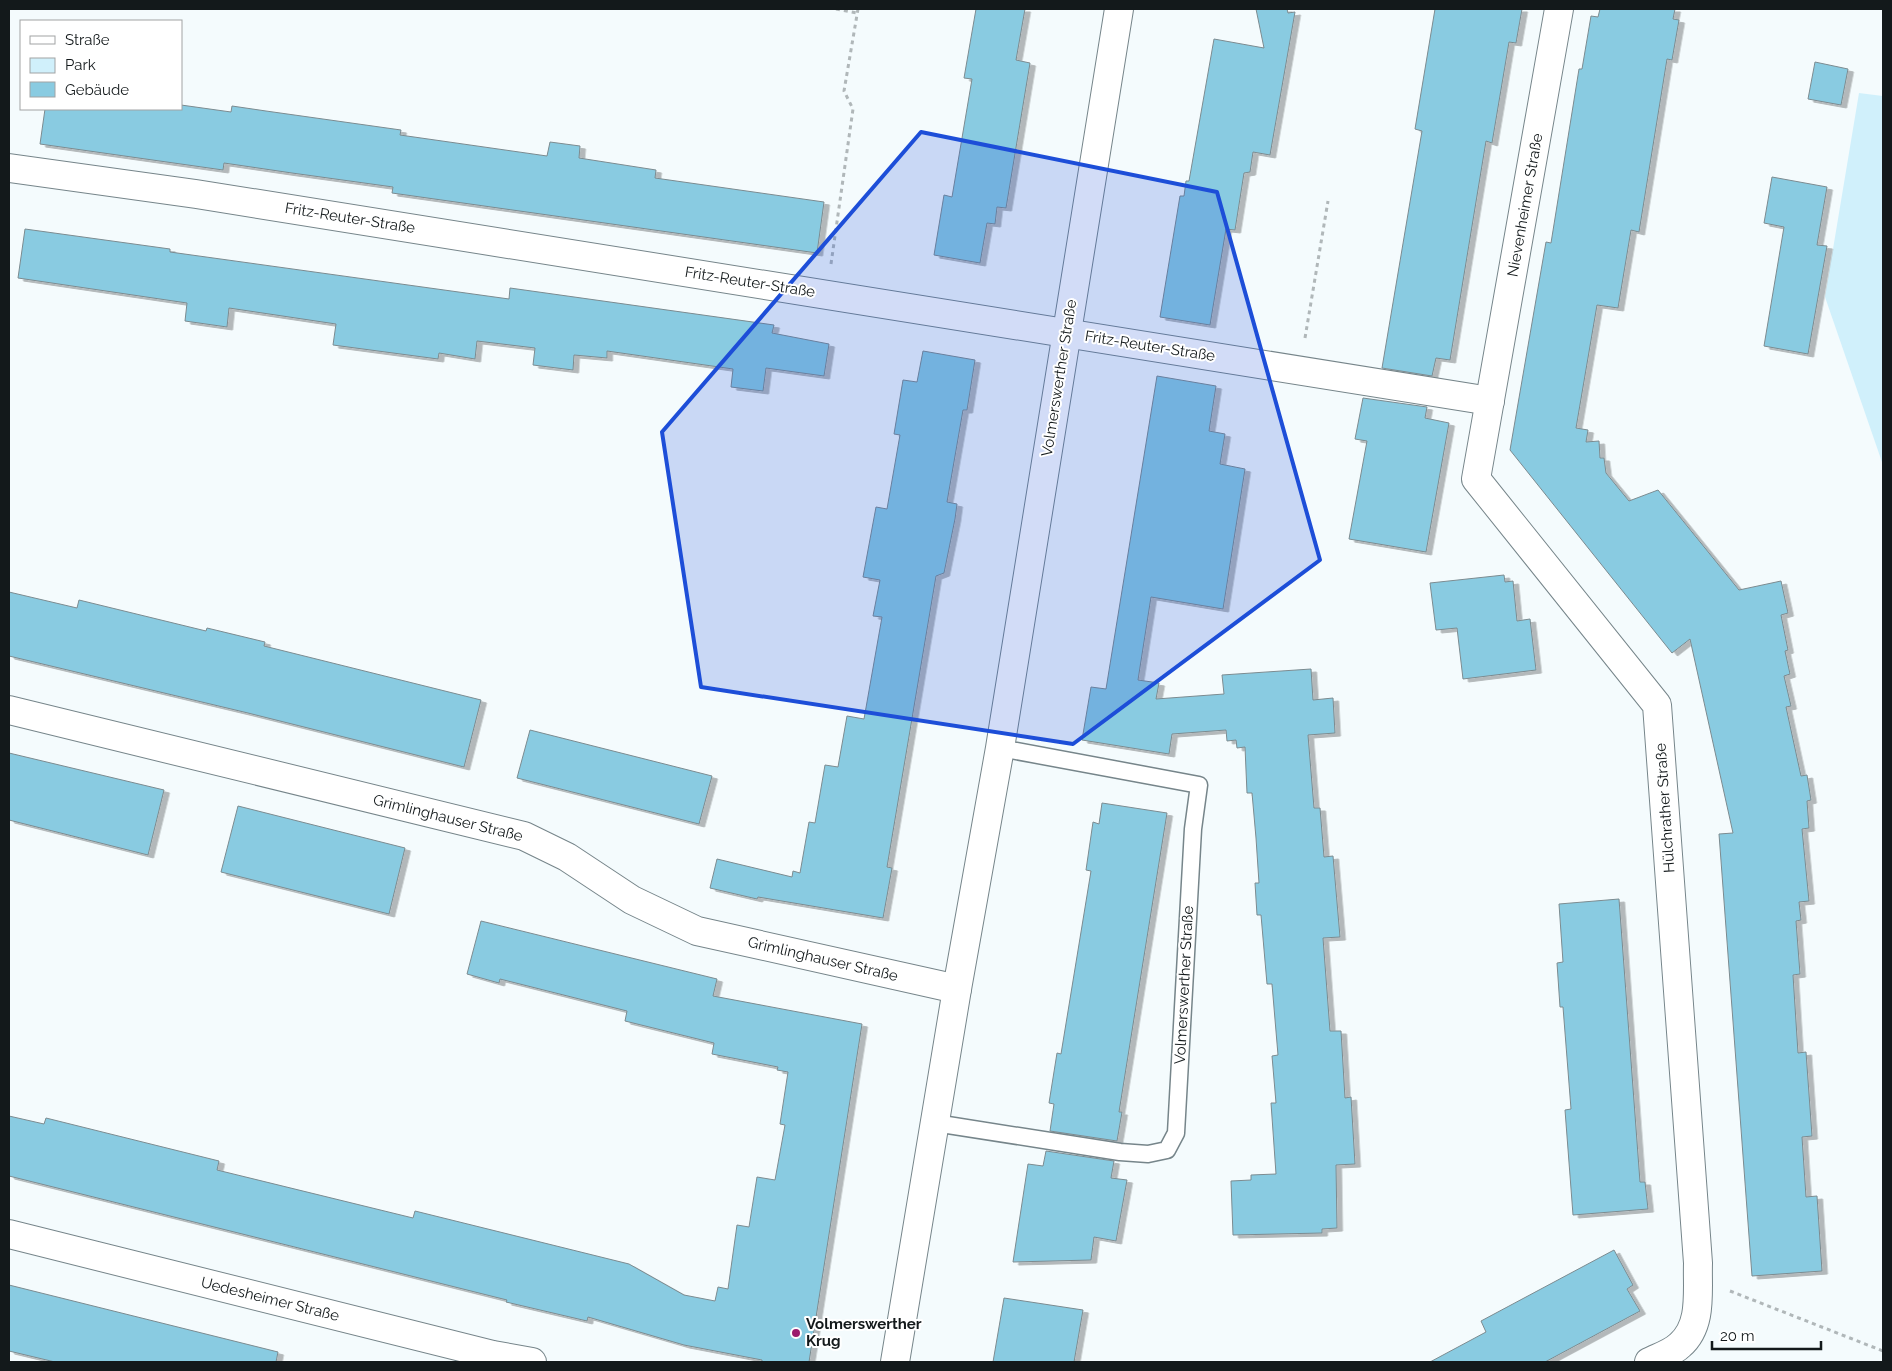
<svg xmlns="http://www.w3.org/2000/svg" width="1892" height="1371" font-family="Raleway,sans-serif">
<defs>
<filter id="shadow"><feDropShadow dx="5.5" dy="3" stdDeviation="0" flood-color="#0004"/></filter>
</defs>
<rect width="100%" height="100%" fill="#f4fbfd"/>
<!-- green -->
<path fill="#d0f0fb" d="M 1859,93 L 1883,96 L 1883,465 L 1825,297 Z"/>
<!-- building -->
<g fill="#89cbe1" stroke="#7c8b90" filter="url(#shadow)">
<path d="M 976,9 L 1025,9 L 1016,60 L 1030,63 L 1006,208 L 997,207 L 995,224 L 987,223 L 980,263 L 934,255 L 944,195 L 952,197 L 972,79 L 964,78 Z"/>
<path d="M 1256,9 L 1287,9 L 1288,13 L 1295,12 L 1270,155 L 1253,152 L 1250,172 L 1244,173 L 1235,230 L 1226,229 L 1210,325 L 1160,317 L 1180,196 L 1184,196 L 1186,181 L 1189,181 L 1214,39 L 1264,48 Z"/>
<path d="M 1435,9 L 1522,9 L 1516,43 L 1509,42 L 1492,143 L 1486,141 L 1450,360 L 1436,358 L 1432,376 L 1382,368 L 1422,131 L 1415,129 Z"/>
<path d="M 1600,9 L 1675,9 L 1673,19 L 1679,20 L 1672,60 L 1667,59 L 1639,232 L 1631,230 L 1618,308 L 1597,305 L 1576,428 L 1588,430 L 1586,442 L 1599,441 L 1600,458 L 1604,458 L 1606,473 L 1629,501 L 1658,490 L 1739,590 L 1781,581 L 1788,613 L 1781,615 L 1788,650 L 1785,651 L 1790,674 L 1784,676 L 1791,706 L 1786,707 L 1801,776 L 1807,775 L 1811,800 L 1807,801 L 1809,828 L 1802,829 L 1809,901 L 1799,902 L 1801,920 L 1796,921 L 1800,974 L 1793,975 L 1798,1053 L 1806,1052 L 1812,1136 L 1802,1137 L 1806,1197 L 1817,1196 L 1822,1271 L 1752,1276 L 1719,834 L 1733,833 L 1690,639 L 1672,653 L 1510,450 L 1546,242 L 1551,243 L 1579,69 L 1582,69 L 1591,16 L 1598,17 Z"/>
<path d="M 1815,62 L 1848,69 L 1841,105 L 1808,99 Z"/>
<path d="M 181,105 L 231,112 L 232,106 L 266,111 L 401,130 L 400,135 L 547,156 L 550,142 L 580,146 L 579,158 L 656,170 L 655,178 L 824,202 L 817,253 L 392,193 L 393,187 L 292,173 L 224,163 L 223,170 L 40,144 L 45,109 L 181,109 Z"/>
<path d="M 1772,177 L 1827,187 L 1817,245 L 1827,246 L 1808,354 L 1764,346 L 1784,227 L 1764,223 Z"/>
<path d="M 25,229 L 170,249 L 170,252 L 509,299 L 510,288 L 774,325 L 772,333 L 829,344 L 824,376 L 766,368 L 763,391 L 731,387 L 733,369 L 607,351 L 607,358 L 574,355 L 573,370 L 533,365 L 535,348 L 477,341 L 475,359 L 439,353 L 438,359 L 333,345 L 336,324 L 229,308 L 227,327 L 185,321 L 187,303 L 18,278 Z"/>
<path d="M 923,351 L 975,360 L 967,410 L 963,410 L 947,502 L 957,504 L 955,519 L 944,573 L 936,576 L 887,867 L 892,868 L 883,918 L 758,897 L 757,899 L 710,888 L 717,859 L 792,877 L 793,871 L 800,873 L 809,822 L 815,823 L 825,765 L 838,767 L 847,716 L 864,719 L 882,617 L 873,616 L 880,580 L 863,577 L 876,507 L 887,509 L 900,435 L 894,434 L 903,380 L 917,382 Z"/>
<path d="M 1157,376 L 1216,386 L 1209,431 L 1225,434 L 1220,464 L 1245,469 L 1223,609 L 1151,597 L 1138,680 L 1159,683 L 1156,699 L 1224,694 L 1222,675 L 1311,669 L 1313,700 L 1333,698 L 1335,733 L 1308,735 L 1314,808 L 1320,808 L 1324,857 L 1333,856 L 1340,937 L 1323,938 L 1330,1031 L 1341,1031 L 1345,1098 L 1351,1097 L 1355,1164 L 1336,1165 L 1337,1228 L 1322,1229 L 1322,1233 L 1233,1235 L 1231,1181 L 1251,1180 L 1251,1175 L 1276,1174 L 1271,1103 L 1276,1103 L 1272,1056 L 1278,1055 L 1272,984 L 1267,984 L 1261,915 L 1257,915 L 1255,883 L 1259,883 L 1256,838 L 1252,793 L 1247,793 L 1245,747 L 1237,748 L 1236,740 L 1227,741 L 1226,730 L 1172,734 L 1169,754 L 1082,740 L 1091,687 L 1106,689 Z"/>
<path d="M 1363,398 L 1427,407 L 1425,418 L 1449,423 L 1426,552 L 1349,539 L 1367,441 L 1355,439 Z"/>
<path d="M 1504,575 L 1505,582 L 1513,581 L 1517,621 L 1530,619 L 1536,670 L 1463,679 L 1457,628 L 1436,630 L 1430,583 Z"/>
<path d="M 9,592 L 77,608 L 79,600 L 206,631 L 207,628 L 265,642 L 264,646 L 481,700 L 464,767 L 248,713 L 9,656 Z"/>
<path d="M 530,730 L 712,776 L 699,824 L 517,778 Z"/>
<path d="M 9,753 L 164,790 L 148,855 L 9,820 Z"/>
<path d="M 1102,803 L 1167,813 L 1119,1112 L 1122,1112 L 1117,1141 L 1050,1131 L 1054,1104 L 1049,1103 L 1057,1053 L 1061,1054 L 1091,871 L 1086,870 L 1093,822 L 1099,824 Z"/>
<path d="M 238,806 L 405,848 L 389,914 L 221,872 Z"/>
<path d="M 1619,899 L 1640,1182 L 1645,1182 L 1648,1209 L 1573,1215 L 1565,1110 L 1571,1109 L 1563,1007 L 1560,1007 L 1557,963 L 1563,962 L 1559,904 Z"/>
<path d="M 481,921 L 717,979 L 713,996 L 862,1024 L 809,1362 L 762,1362 L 762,1360 L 684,1345 L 588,1317 L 587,1321 L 506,1302 L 507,1300 L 379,1268 L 9,1176 L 9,1116 L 44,1124 L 46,1118 L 219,1161 L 217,1170 L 413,1218 L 415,1211 L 629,1264 L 684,1295 L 715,1301 L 718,1287 L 728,1289 L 737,1225 L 749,1227 L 757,1177 L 775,1180 L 785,1125 L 780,1124 L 788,1072 L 777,1070 L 778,1067 L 712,1054 L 714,1043 L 625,1021 L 627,1011 L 500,979 L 499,983 L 467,974 Z"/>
<path d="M 1046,1151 L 1114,1161 L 1111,1178 L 1127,1180 L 1116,1241 L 1094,1237 L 1091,1260 L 1013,1262 L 1028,1164 L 1043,1166 Z"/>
<path d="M 1614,1250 L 1633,1285 L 1627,1289 L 1640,1311 L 1545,1362 L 1430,1362 L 1486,1332 L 1481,1321 Z"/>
<path d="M 9,1285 L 278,1352 L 276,1362 L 55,1362 L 9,1351 Z"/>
<path d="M 1004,1298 L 1083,1310 L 1074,1362 L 993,1362 Z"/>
</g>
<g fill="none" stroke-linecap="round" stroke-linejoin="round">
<!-- service casing -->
<g stroke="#76858a" stroke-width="19">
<path id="service" d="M 935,1123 L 1120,1152 L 1148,1154 L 1167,1150 L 1176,1133 L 1193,829 L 1199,785 L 1000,748"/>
</g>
<!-- minor casing -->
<g stroke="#76858a" stroke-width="30">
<g id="minor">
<path d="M 1559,9 L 1476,479 L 1657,705 L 1698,1263 C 1697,1291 1703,1325 1680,1345 C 1672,1353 1659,1357 1649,1362"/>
<path d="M 9,168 L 196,194 L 1490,401"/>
<path d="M 9,710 L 524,836 L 567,857 L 632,900 L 697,931 L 957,989"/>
<path d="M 9,1234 L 493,1355 L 532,1362"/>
<path d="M 895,1362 L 957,989 L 1000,748 L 1119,9"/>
</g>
</g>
<!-- path -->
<g stroke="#b0b7b9" stroke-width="3" stroke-dasharray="4 4" stroke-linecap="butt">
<path d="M 836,9 L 857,13"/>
<path d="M 831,264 L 853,109 L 844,91 L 858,9"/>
<path d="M 1305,338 L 1328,201"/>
<path d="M 1730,1291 L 1883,1351"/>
</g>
<!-- service -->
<use href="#service" stroke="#fff" stroke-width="16"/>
<!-- minor -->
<use href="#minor" stroke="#fff" stroke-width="28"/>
</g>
<!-- marked area -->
<path fill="#1d4ed8" fill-opacity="0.2" stroke="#1d4ed8" stroke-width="4" stroke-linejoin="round" d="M 921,132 L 1217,192 L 1320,560 L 1073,744 L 701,687 L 662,432 Z"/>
<!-- markers -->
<circle fill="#9c1a6d" stroke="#fff" stroke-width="2" cx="796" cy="1333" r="5"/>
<g text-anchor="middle" stroke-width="4" stroke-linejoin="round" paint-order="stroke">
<!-- street labels -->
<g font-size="15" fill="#13191b" stroke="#fff">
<text transform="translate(1525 205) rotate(-80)" y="5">Nievenheimer Straße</text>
<text transform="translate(350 218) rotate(9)" y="5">Fritz-Reuter-Straße</text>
<text transform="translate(750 282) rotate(9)" y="5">Fritz-Reuter-Straße</text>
<text transform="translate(1150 346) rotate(9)" y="5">Fritz-Reuter-Straße</text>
<text transform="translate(1059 378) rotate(-81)" y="5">Volmerswerther Straße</text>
<text transform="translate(1665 808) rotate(-94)" y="5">Hülchrather Straße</text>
<text transform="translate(448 818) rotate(14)" y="5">Grimlinghauser Straße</text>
<text transform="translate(823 959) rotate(13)" y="5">Grimlinghauser Straße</text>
<text transform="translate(1184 985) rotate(-87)" y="5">Volmerswerther Straße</text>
<text transform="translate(270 1299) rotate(14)" y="5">Uedesheimer Straße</text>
</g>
<!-- poi labels -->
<g font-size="15" font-weight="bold" fill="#13191b" stroke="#fff" text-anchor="start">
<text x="806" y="1329">Volmerswerther<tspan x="806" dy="17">Krug</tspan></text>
</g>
</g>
<!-- border -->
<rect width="1892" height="1371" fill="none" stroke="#13191b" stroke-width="20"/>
<!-- legend -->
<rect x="20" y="20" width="162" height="90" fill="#ffffff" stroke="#a1a3a4"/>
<rect x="30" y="36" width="25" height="8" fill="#ffffff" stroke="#a1a3a4"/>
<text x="65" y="45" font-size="15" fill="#13191b">Straße</text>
<rect x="30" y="58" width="25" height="15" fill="#d0f0fb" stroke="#a1a3a4"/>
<text x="65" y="70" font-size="15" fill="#13191b">Park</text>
<rect x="30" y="82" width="25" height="15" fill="#89cbe1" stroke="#a1a3a4"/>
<text x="65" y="95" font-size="15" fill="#13191b">Gebäude</text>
<!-- scale -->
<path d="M1712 1341v8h109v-8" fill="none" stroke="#13191b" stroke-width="2.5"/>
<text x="1720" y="1341" font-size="15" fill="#13191b" stroke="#ffffff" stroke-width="4" paint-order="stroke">20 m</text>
</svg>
